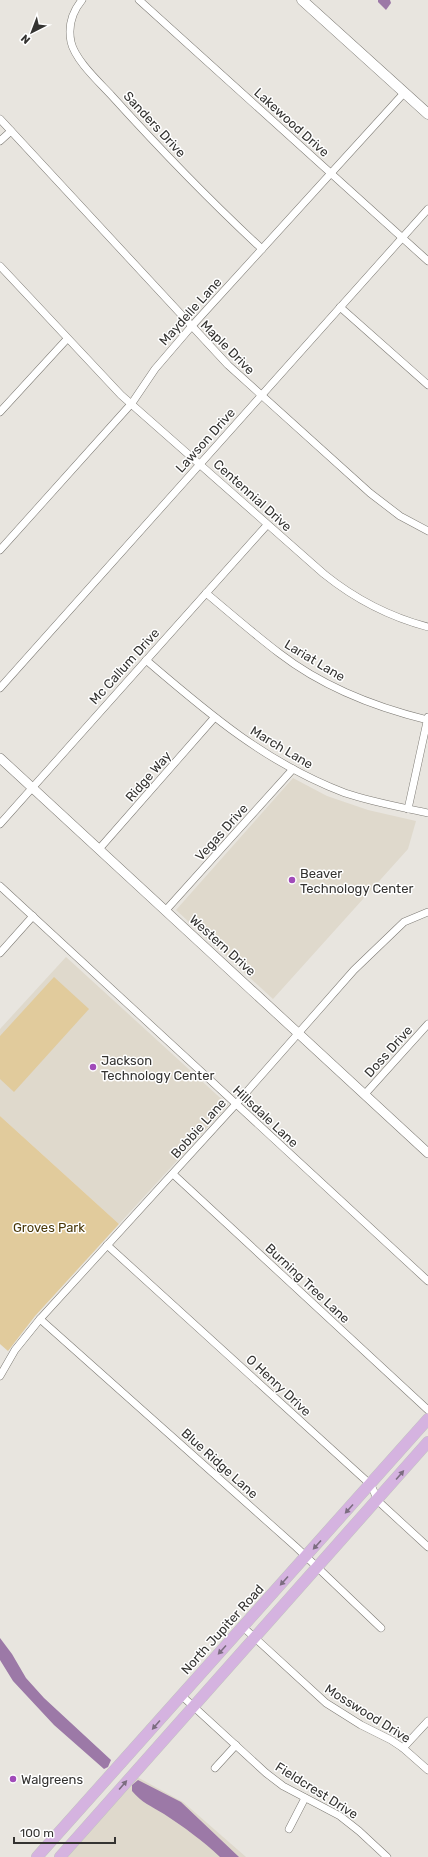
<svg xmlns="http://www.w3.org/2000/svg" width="428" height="1857" font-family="Rubik,sans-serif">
<rect width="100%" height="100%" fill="#e8e5df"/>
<!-- built -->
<g fill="#dfd9cc">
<path d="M 293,778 L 327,796 L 368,810 L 416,821 L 408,849 L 273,999 L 176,910 Z"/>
<path d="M 66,957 L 228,1105 L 119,1224 L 0,1116 L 0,1029 Z"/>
<path d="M 137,1777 L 183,1802 L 246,1857 L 68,1857 Z"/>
</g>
<!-- green -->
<g fill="#e1cb9c">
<path d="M 54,977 L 89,1009 L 14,1092 L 0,1079 L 0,1036 Z"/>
<path d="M 0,1116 L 119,1224 L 35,1316 L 8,1351 L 0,1344 Z"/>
</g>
<!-- water -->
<g fill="#9c79a7">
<path d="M 378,0 L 390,0 L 391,3 L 386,10 L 378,2 Z"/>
<path d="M 0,1638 L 12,1654 L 26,1678 L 44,1698 L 111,1760 L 108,1767 L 104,1769 L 54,1725 L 13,1681 L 0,1660 Z"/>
<path d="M 138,1780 L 181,1802 L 239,1857 L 220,1857 C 203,1841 184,1827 164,1814 C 151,1806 142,1803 132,1791 L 132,1785 Z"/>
</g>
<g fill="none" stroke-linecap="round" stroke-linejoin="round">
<!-- minor casing -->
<g stroke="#7d7a74" stroke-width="8">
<g id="minor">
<path d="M 82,0 C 72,12 68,27 71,42 C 75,60 99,82 111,95 C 159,148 209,200 262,249"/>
<path d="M 139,0 L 428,261"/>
<path d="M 0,119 L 228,365 L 370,493 L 400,516 L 428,531"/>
<path d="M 0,141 L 11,131"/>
<path d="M 0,266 L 121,395 L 324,574 C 355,599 390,617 428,627"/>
<path d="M 340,307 L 428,385"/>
<path d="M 0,412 L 67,339"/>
<path d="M 0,550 L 132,403 L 155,369 L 191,327 L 404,93"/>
<path d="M 206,593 C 230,613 254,634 279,653 C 323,687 374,707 428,720"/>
<path d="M 146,660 C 209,714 266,763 345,793 C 372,802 400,807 428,813"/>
<path d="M 0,688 L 428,209"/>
<path d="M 408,809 L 428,717"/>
<path d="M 0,824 L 267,525"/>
<path d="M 100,848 L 214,718"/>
<path d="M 0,886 L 428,1281"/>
<path d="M 166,910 L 293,769"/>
<path d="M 0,953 L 33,916"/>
<path d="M 365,1094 L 428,1024"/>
<path d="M 173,1174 L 428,1410"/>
<path d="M 107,1245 L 371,1485 L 378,1501 L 428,1547"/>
<path d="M 40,1319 L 296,1547 L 381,1628"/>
<path d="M 0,1376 L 15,1350 L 40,1319 L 236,1104 L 354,970 L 404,922 L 428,912"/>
<path d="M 243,1627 L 326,1703 L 361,1725 L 391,1740 L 403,1748 L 428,1770"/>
<path d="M 182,1696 L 266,1773 L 283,1786 L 340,1816 L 359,1831 L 387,1857"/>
<path d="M 403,1748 L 428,1721"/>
<path d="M 215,1768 L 236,1745"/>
<path d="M 289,1829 L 305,1798"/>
</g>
</g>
<!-- tertiary casing -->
<g stroke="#7d7a74" stroke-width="10">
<path id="tertiary" d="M 0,758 L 428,1153"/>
</g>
<!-- secondary casing -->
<g stroke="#7d7a74" stroke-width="11">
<path id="secondary" d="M 302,0 L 428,114"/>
</g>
<!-- primary casing -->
<g stroke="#c2c2c1" stroke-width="12">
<g id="primary">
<path d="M 37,1857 L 428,1419"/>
<path d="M 60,1857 L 428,1442"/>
</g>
</g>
<!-- minor -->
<use href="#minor" stroke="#fff" stroke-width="7"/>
<!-- tertiary -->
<use href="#tertiary" stroke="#fff" stroke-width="9"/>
<!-- secondary -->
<use href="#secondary" stroke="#fff" stroke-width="10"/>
<!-- primary -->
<use href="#primary" stroke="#d5b3e0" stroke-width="11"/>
</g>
<!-- one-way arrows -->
<defs><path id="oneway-solid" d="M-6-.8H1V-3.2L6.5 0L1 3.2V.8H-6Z"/></defs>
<g fill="#7c6d80">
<use href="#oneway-solid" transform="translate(400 1475) rotate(-49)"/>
<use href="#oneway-solid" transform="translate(349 1509) rotate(132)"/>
<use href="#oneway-solid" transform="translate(317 1545) rotate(132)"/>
<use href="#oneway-solid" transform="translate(284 1581) rotate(132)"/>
<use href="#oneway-solid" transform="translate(222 1650) rotate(132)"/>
<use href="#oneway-solid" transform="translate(156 1725) rotate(131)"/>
<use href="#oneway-solid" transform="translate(123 1785) rotate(-49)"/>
</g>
<!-- markers -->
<g fill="#a14bb9" stroke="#fff" stroke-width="1.5">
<circle cx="292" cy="880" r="4"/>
<circle cx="93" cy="1067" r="4"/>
<circle cx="13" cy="1779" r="4"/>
</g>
<g text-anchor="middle" stroke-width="3" stroke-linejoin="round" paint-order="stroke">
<!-- street labels -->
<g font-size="13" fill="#343331" stroke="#fff">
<text transform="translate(292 122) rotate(42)" y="5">Lakewood Drive</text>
<text transform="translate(155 124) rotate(47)" y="5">Sanders Drive</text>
<text transform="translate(190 311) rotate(-48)" y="5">Maydelle Lane</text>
<text transform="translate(228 347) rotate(45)" y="5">Maple Drive</text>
<text transform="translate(205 440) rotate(-48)" y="5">Lawson Drive</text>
<text transform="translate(253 495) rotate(42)" y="5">Centennial Drive</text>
<text transform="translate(315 660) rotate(31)" y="5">Lariat Lane</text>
<text transform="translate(124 666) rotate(-48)" y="5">Mc Callum Drive</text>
<text transform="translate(282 747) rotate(31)" y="5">March Lane</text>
<text transform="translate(148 776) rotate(-49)" y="5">Ridge Way</text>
<text transform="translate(221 832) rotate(-48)" y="5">Vegas Drive</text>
<text transform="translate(223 945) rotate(42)" y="5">Western Drive</text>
<text transform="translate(388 1051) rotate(-48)" y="5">Doss Drive</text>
<text transform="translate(266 1116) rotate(43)" y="5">Hillsdale Lane</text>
<text transform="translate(198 1128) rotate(-48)" y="5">Bobbie Lane</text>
<text transform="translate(308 1283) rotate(43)" y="5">Burning Tree Lane</text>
<text transform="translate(279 1385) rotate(43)" y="5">O Henry Drive</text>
<text transform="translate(220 1463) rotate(42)" y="5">Blue Ridge Lane</text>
<text transform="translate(222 1629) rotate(-48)" y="5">North Jupiter Road</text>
<text transform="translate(368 1713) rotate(32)" y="5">Mosswood Drive</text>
<text transform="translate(317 1790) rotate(32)" y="5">Fieldcrest Drive</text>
</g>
<!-- poi labels -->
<g font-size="13" fill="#343331" stroke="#fff" text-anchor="start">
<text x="300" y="878">Beaver<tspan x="300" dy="15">Technology Center</tspan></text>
<text x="101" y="1065">Jackson<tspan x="101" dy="15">Technology Center</tspan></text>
<text x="21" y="1784">Walgreens</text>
</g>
<!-- park labels -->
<g font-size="13" fill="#493808" stroke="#fff">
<text x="49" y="1232">Groves Park</text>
</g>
</g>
<!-- north arrow -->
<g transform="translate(32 32) rotate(222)" stroke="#ffffff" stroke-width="3" paint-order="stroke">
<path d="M0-3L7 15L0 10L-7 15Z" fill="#343331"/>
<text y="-6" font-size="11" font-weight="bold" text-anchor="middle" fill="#343331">N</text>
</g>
<!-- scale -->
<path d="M14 1837v6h101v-6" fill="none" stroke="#343331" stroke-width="2"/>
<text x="20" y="1837" font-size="12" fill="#343331" stroke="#ffffff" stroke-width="3" paint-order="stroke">100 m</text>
</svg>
